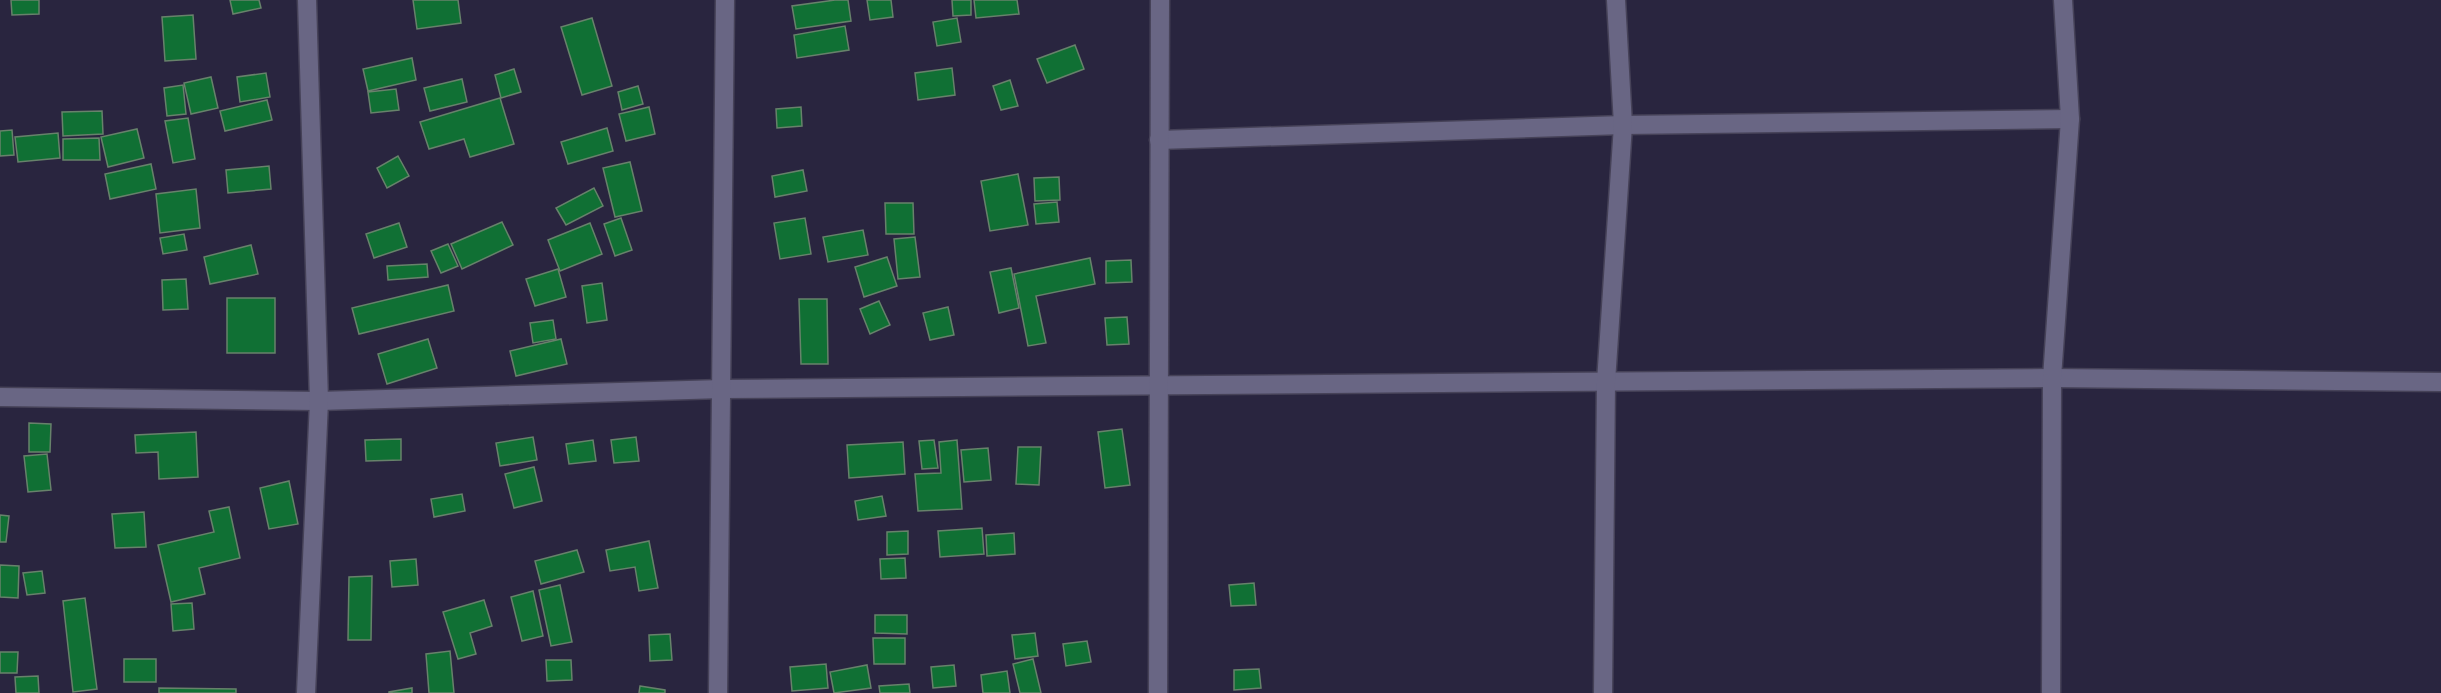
<svg xmlns="http://www.w3.org/2000/svg" width="2441" height="693" font-family="'PT Sans Narrow',sans-serif">
<rect width="100%" height="100%" fill="#29253f"/>
<!-- building -->
<g fill="#107034" stroke="#67826b" stroke-width="1.5">
<path d="M 11,0 L 39,0 L 39,14 L 12,15 Z"/>
<path d="M 230,0 L 259,0 L 261,8 L 233,14 Z"/>
<path d="M 413,0 L 458,0 L 461,23 L 417,29 Z"/>
<path d="M 835,0 L 848,0 L 851,21 L 796,29 L 792,6 Z"/>
<path d="M 867,0 L 891,0 L 893,17 L 870,20 Z"/>
<path d="M 952,0 L 971,0 L 971,15 L 953,16 Z"/>
<path d="M 974,0 L 1017,0 L 1019,14 L 976,18 Z"/>
<path d="M 193,15 L 196,59 L 165,61 L 162,17 Z"/>
<path d="M 592,18 L 612,86 L 582,95 L 561,27 Z"/>
<path d="M 957,18 L 961,42 L 937,46 L 933,22 Z"/>
<path d="M 845,26 L 849,50 L 797,58 L 794,35 Z"/>
<path d="M 1075,45 L 1084,69 L 1047,83 L 1037,59 Z"/>
<path d="M 412,58 L 416,80 L 368,91 L 363,69 Z"/>
<path d="M 952,68 L 955,95 L 918,100 L 915,73 Z"/>
<path d="M 514,69 L 521,92 L 501,98 L 495,75 Z"/>
<path d="M 266,73 L 270,97 L 240,102 L 237,77 Z"/>
<path d="M 211,77 L 218,108 L 191,114 L 184,83 Z"/>
<path d="M 462,79 L 467,102 L 430,111 L 424,88 Z"/>
<path d="M 1010,80 L 1018,106 L 1001,110 L 993,86 Z"/>
<path d="M 183,85 L 186,114 L 167,116 L 164,88 Z"/>
<path d="M 638,86 L 643,104 L 622,110 L 618,92 Z"/>
<path d="M 396,89 L 399,110 L 371,113 L 368,92 Z"/>
<path d="M 500,98 L 514,144 L 470,157 L 464,139 L 429,149 L 420,122 Z"/>
<path d="M 267,100 L 272,120 L 225,131 L 220,111 Z"/>
<path d="M 649,107 L 655,134 L 626,141 L 619,114 Z"/>
<path d="M 801,107 L 802,126 L 777,128 L 776,109 Z"/>
<path d="M 102,111 L 103,134 L 63,136 L 62,112 Z"/>
<path d="M 188,118 L 195,159 L 173,163 L 165,121 Z"/>
<path d="M 607,128 L 613,151 L 568,164 L 561,142 Z"/>
<path d="M 137,129 L 144,158 L 108,167 L 101,137 Z"/>
<path d="M 12,130 L 14,155 L 0,156 L 0,131 Z"/>
<path d="M 58,133 L 60,158 L 18,162 L 15,137 Z"/>
<path d="M 99,138 L 100,160 L 63,160 L 63,139 Z"/>
<path d="M 398,156 L 409,176 L 387,188 L 377,168 Z"/>
<path d="M 630,162 L 642,211 L 615,217 L 603,168 Z"/>
<path d="M 151,164 L 156,189 L 110,199 L 105,174 Z"/>
<path d="M 269,166 L 271,189 L 228,193 L 226,170 Z"/>
<path d="M 803,170 L 807,191 L 775,197 L 772,176 Z"/>
<path d="M 1018,174 L 1028,225 L 990,231 L 981,181 Z"/>
<path d="M 1059,177 L 1060,200 L 1035,201 L 1034,178 Z"/>
<path d="M 594,188 L 603,206 L 566,225 L 556,208 Z"/>
<path d="M 196,189 L 200,228 L 160,233 L 156,194 Z"/>
<path d="M 1057,202 L 1059,222 L 1036,224 L 1034,204 Z"/>
<path d="M 885,203 L 913,203 L 914,234 L 886,234 Z"/>
<path d="M 621,218 L 632,250 L 615,256 L 604,224 Z"/>
<path d="M 805,218 L 811,254 L 780,259 L 774,223 Z"/>
<path d="M 502,222 L 513,245 L 462,269 L 451,244 Z"/>
<path d="M 399,223 L 407,247 L 374,258 L 366,234 Z"/>
<path d="M 590,223 L 602,254 L 560,271 L 548,240 Z"/>
<path d="M 863,230 L 868,255 L 828,262 L 823,237 Z"/>
<path d="M 184,234 L 187,250 L 163,254 L 160,238 Z"/>
<path d="M 915,237 L 920,277 L 898,279 L 894,239 Z"/>
<path d="M 448,244 L 458,266 L 441,273 L 431,251 Z"/>
<path d="M 251,245 L 258,274 L 210,284 L 204,257 Z"/>
<path d="M 887,257 L 897,286 L 864,297 L 855,267 Z"/>
<path d="M 1090,258 L 1095,284 L 1036,296 L 1046,343 L 1028,346 L 1014,274 Z"/>
<path d="M 1131,260 L 1132,282 L 1106,283 L 1106,261 Z"/>
<path d="M 427,264 L 428,277 L 388,280 L 387,266 Z"/>
<path d="M 1011,268 L 1019,308 L 999,313 L 990,272 Z"/>
<path d="M 558,269 L 566,297 L 535,306 L 526,279 Z"/>
<path d="M 186,279 L 188,309 L 163,310 L 162,280 Z"/>
<path d="M 602,283 L 607,320 L 587,323 L 582,286 Z"/>
<path d="M 448,285 L 454,311 L 359,334 L 352,308 Z"/>
<rect x="227" y="298" width="48" height="55"/>
<path d="M 799,299 L 827,299 L 828,364 L 801,364 Z"/>
<path d="M 879,301 L 890,325 L 870,334 L 860,309 Z"/>
<path d="M 948,307 L 954,335 L 930,340 L 923,313 Z"/>
<path d="M 1127,317 L 1129,344 L 1107,345 L 1105,318 Z"/>
<path d="M 553,320 L 556,339 L 533,343 L 530,323 Z"/>
<path d="M 428,339 L 437,368 L 387,384 L 378,354 Z"/>
<path d="M 561,339 L 567,364 L 516,376 L 510,351 Z"/>
<path d="M 29,423 L 51,424 L 50,452 L 29,452 Z"/>
<path d="M 1122,429 L 1130,485 L 1105,488 L 1098,432 Z"/>
<path d="M 196,432 L 198,477 L 159,479 L 158,452 L 136,453 L 135,435 Z"/>
<path d="M 533,437 L 537,460 L 500,466 L 496,443 Z"/>
<path d="M 636,437 L 639,461 L 614,463 L 611,440 Z"/>
<path d="M 401,439 L 401,460 L 366,461 L 365,440 Z"/>
<path d="M 593,440 L 596,461 L 569,464 L 566,444 Z"/>
<path d="M 934,440 L 938,468 L 922,469 L 919,441 Z"/>
<path d="M 957,440 L 962,509 L 918,511 L 915,474 L 941,473 L 939,442 Z"/>
<path d="M 903,442 L 905,474 L 849,478 L 847,445 Z"/>
<path d="M 1018,447 L 1041,447 L 1039,485 L 1016,484 Z"/>
<path d="M 988,448 L 991,480 L 964,482 L 961,450 Z"/>
<path d="M 47,454 L 51,490 L 28,492 L 24,456 Z"/>
<path d="M 534,467 L 542,501 L 514,508 L 505,474 Z"/>
<path d="M 289,481 L 298,524 L 269,529 L 260,488 Z"/>
<path d="M 462,494 L 465,511 L 434,517 L 431,499 Z"/>
<path d="M 882,496 L 886,516 L 858,520 L 855,501 Z"/>
<path d="M 229,507 L 240,558 L 199,568 L 205,594 L 171,602 L 158,545 L 214,532 L 209,511 Z"/>
<path d="M 144,512 L 146,547 L 115,548 L 112,514 Z"/>
<path d="M 0,515 L 9,516 L 6,542 L 0,542 Z"/>
<path d="M 982,528 L 984,554 L 940,557 L 938,531 Z"/>
<path d="M 908,531 L 908,554 L 887,555 L 887,532 Z"/>
<path d="M 1014,533 L 1015,554 L 987,556 L 986,535 Z"/>
<path d="M 649,541 L 658,588 L 639,591 L 635,567 L 610,571 L 606,550 Z"/>
<path d="M 577,550 L 584,572 L 541,584 L 535,561 Z"/>
<path d="M 905,558 L 906,578 L 881,579 L 880,559 Z"/>
<path d="M 416,559 L 418,585 L 392,587 L 390,561 Z"/>
<path d="M 0,565 L 19,566 L 18,598 L 0,597 Z"/>
<path d="M 42,571 L 45,593 L 27,595 L 23,573 Z"/>
<path d="M 372,576 L 371,640 L 348,640 L 349,577 Z"/>
<path d="M 1254,583 L 1256,605 L 1231,606 L 1229,585 Z"/>
<path d="M 560,585 L 572,642 L 551,646 L 539,590 Z"/>
<path d="M 533,591 L 543,636 L 522,641 L 511,597 Z"/>
<path d="M 85,598 L 97,689 L 73,692 L 63,601 Z"/>
<path d="M 484,600 L 492,626 L 470,633 L 476,654 L 458,659 L 443,612 Z"/>
<path d="M 192,603 L 194,629 L 173,631 L 171,604 Z"/>
<path d="M 875,615 L 907,615 L 907,634 L 875,633 Z"/>
<path d="M 1035,633 L 1038,656 L 1015,659 L 1012,635 Z"/>
<path d="M 670,634 L 672,660 L 650,661 L 649,635 Z"/>
<path d="M 873,638 L 905,638 L 905,664 L 874,664 Z"/>
<path d="M 1087,641 L 1091,662 L 1066,666 L 1063,644 Z"/>
<path d="M 450,651 L 454,693 L 429,693 L 426,654 Z"/>
<path d="M 0,652 L 18,652 L 17,673 L 0,673 Z"/>
<rect x="124" y="659" width="32" height="23"/>
<path d="M 1033,659 L 1041,693 L 1020,693 L 1013,664 Z"/>
<path d="M 546,660 L 571,660 L 572,680 L 547,681 Z"/>
<path d="M 826,664 L 828,688 L 792,691 L 790,667 Z"/>
<path d="M 867,665 L 871,688 L 834,693 L 830,672 Z"/>
<path d="M 954,665 L 956,686 L 933,688 L 931,667 Z"/>
<path d="M 1259,669 L 1261,688 L 1234,690 L 1234,670 Z"/>
<path d="M 1007,671 L 1010,693 L 983,693 L 981,675 Z"/>
<path d="M 38,676 L 39,693 L 16,693 L 15,677 Z"/>
<path d="M 909,684 L 910,693 L 880,693 L 879,686 Z"/>
<path d="M 640,686 L 665,690 L 665,693 L 639,693 Z"/>
<path d="M 159,688 L 236,689 L 236,693 L 159,693 Z"/>
<path d="M 412,688 L 412,693 L 389,693 L 389,692 Z"/>
</g>
<g fill="none" stroke-linecap="round" stroke-linejoin="round">
<!-- street casing -->
<g stroke="#464258" stroke-width="21">
<g id="street">
<path d="M 1159,140 L 1623,125 L 2070,119"/>
<path d="M 0,397 L 319,401 L 722,389 L 2052,378 L 2441,382"/>
<path d="M 306,693 L 319,401 L 307,0"/>
<path d="M 718,693 L 725,0"/>
<path d="M 1158,693 L 1160,0"/>
<path d="M 1603,693 L 1606,382 L 1623,125 L 1616,0"/>
<path d="M 2051,693 L 2052,378 L 2070,119 L 2063,0"/>
</g>
</g>
<!-- street -->
<use href="#street" stroke="#696684" stroke-width="18"/>
</g>
</svg>
